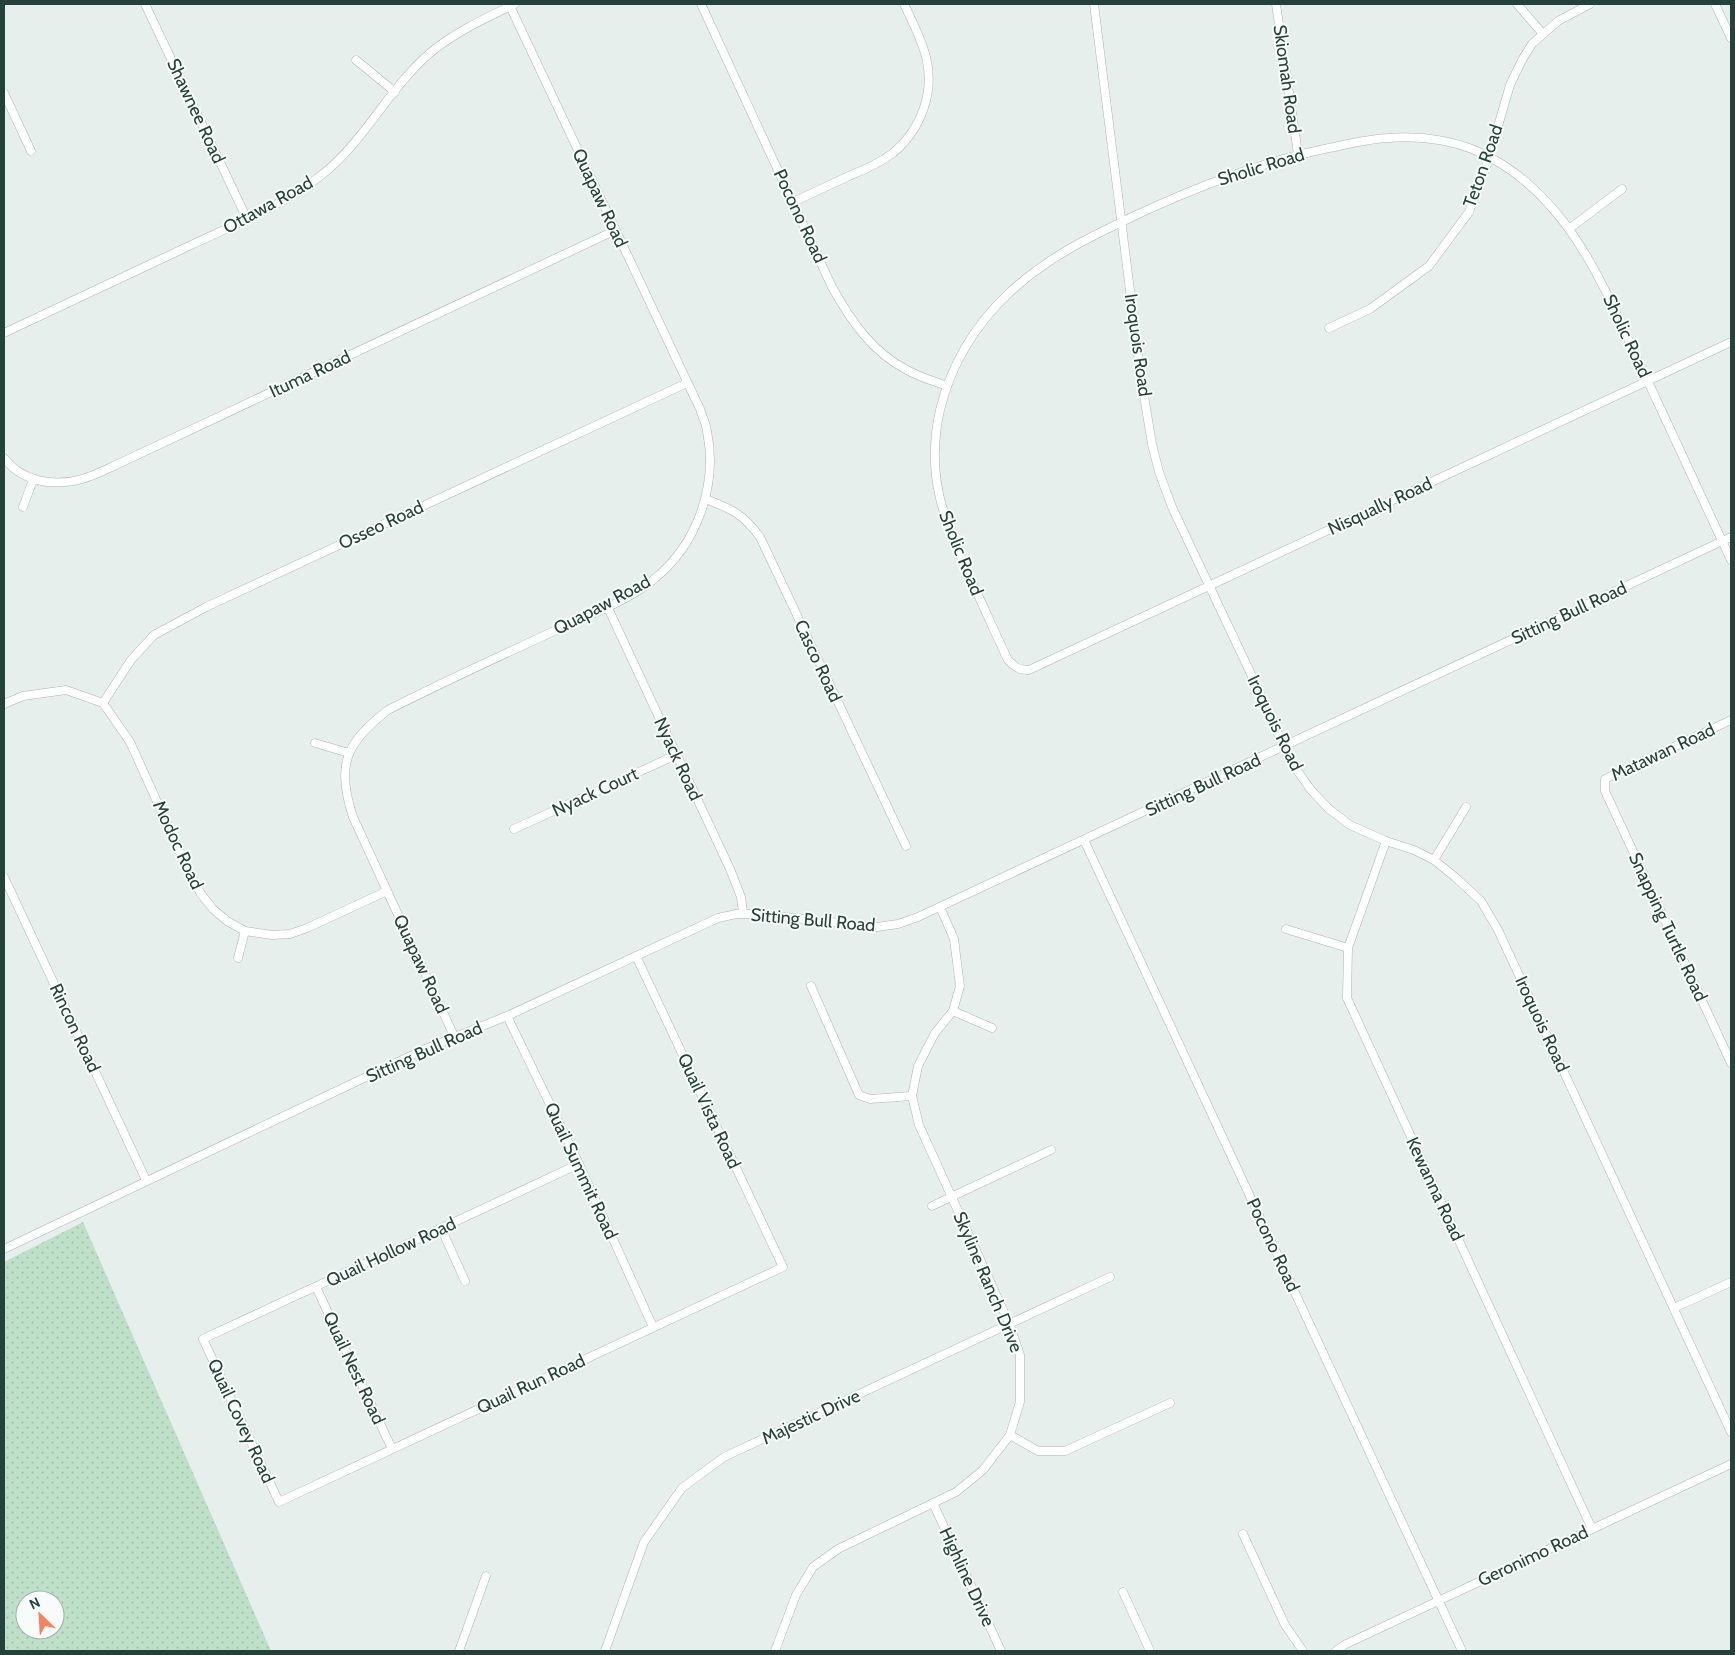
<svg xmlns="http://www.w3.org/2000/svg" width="1735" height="1655" font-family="Cabin,sans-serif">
<defs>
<pattern id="grass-dots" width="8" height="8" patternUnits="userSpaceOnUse" patternTransform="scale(1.25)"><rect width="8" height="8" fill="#bfe0c8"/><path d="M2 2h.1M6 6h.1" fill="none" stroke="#a4c1ad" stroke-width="1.8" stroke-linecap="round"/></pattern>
</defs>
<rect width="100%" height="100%" fill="#e6efeb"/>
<!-- grass -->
<path fill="url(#grass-dots)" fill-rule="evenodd" d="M 83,1222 L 271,1651 L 4,1651 L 4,1262 ZM 25,1600 L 55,1600 L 55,1630 L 25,1630 Z"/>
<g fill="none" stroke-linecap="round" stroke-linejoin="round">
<!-- minor casing -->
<g stroke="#a8b8b2" stroke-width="9">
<g id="minor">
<path d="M 145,4 L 247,219"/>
<path d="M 701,4 L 832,287 C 851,321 872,352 907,370 C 919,377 934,381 947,386"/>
<path d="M 1094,4 L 1141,378 L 1152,444 L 1159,472 L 1172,507 L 1250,672 L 1284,747 L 1296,769 L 1311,790 L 1329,809 L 1350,825 L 1386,841 L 1414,850 L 1434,860 L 1455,877 L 1481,901 L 1498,930 L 1731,1432"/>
<path d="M 1276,4 L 1298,154"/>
<path d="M 1517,4 L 1543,34"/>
<path d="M 1715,4 L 1731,38"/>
<path d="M 356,60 L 395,92"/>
<path d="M 4,93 L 31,151"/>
<path d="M 793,202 C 812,193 830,185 849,176 C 864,170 880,163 893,153 C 921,130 935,92 926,57 C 921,38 912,21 904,4"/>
<path d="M 1569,229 L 1622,189"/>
<path d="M 1329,328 L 1370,309 L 1429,266 L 1469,212 L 1487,164 L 1510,85 L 1522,60 L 1532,44 L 1558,21 L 1590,4"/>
<path d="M 4,333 C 65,304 127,275 189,246 C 233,225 280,207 319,177 C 364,143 388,89 430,53 C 455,32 486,18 515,4"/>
<path d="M 1731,342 C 1497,451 1263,561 1029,670 C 1019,670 1015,667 1008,660 C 995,633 983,605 970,578 C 944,519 925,476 940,410 C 951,365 975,325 1009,293 C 1051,254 1096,234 1147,210 C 1206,183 1265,161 1329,148 C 1348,144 1368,139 1388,138 C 1423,135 1462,141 1493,159 C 1574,204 1608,296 1645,376 L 1651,388 L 1731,560"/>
<path d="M 4,458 C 22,482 54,487 82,479 C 94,476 107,469 118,464 L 616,230"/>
<path d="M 706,499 C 733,510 742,513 760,537 L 906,846"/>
<path d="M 23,507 L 33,480"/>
<path d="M 607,606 L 730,869 L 741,897 L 743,913"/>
<path d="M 103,703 L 131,660 L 154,635 L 206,607 L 687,383"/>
<path d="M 4,704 L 23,696 L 66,690 L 103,703 L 130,742 L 189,872 L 201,894 L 213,909 L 227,921 L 245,931 L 272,935 L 290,934 L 307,928 L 387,891"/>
<path d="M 1731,720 L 1605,779 L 1605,791 L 1731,1063"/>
<path d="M 315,743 L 349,753"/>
<path d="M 514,829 L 676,755"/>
<path d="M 1084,840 L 1462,1651"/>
<path d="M 1386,841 L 1348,948 L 1347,998 L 1592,1529"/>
<path d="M 1434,860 L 1466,807"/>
<path d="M 4,877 L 146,1180"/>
<path d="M 1286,929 L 1348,948"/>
<path d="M 238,958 L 245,931"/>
<path d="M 811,986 L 859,1095 L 870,1099 L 912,1096"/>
<path d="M 953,1011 L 992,1028"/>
<path d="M 507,1016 L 579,1164 L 653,1327"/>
<path d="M 454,1036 L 353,817 C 336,766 345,743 388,710 C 445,681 504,654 563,627 C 592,614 629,600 653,580 C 697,545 718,486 707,431 C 706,423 702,416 700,409 L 509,4"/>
<path d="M 579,1164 L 203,1339 L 279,1502 L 783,1267 L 636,956"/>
<path d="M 932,1206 L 1051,1150"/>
<path d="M 441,1228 L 465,1281"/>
<path d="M 4,1249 L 423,1050 L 507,1016 L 718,918 L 736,914 L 757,914 L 877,927 L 898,924 L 918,917 L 1731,537"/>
<path d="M 316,1287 L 392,1449"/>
<path d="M 1674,1308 L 1731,1282"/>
<path d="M 1010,1435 L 1038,1451 L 1065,1451 L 1170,1403"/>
<path d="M 933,1503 L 1001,1651"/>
<path d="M 1243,1534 L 1285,1625 L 1303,1651"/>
<path d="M 1123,1592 L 1150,1651"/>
<path d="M 459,1651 L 486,1576"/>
<path d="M 605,1651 L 644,1542 L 682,1488 L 724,1457 L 1110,1277"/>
<path d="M 775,1651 L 796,1595 L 813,1567 L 838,1549 L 956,1492 L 983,1470 L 1010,1435 L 1020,1402 L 1020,1355 L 1009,1323 L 919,1125 L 912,1096 L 918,1066 L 935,1033 L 953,1011 L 960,986 L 954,939 L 940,907"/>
<path d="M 1336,1651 L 1344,1645 L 1731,1464"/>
</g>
</g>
<!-- minor -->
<use href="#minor" stroke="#fff" stroke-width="8"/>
</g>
<g text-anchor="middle" stroke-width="4" stroke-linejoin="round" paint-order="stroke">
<!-- street labels -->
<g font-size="18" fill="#24423a" stroke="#f7fbf9">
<text transform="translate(1287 79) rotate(82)" y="6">Skiomah Road</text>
<text transform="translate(196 111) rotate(65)" y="6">Shawnee Road</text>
<text transform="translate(1483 166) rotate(-71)" y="6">Teton Road</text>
<text transform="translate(1261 167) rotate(-17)" y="6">Sholic Road</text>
<text transform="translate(600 198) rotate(65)" y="6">Quapaw Road</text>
<text transform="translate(268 205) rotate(-29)" y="6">Ottawa Road</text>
<text transform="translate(800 216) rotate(65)" y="6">Pocono Road</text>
<text transform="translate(1627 336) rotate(65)" y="6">Sholic Road</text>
<text transform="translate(1138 345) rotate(82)" y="6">Iroquois Road</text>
<text transform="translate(310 374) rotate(-25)" y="6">Ituma Road</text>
<text transform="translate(1380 506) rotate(-25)" y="6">Nisqually Road</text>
<text transform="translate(381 525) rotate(-25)" y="6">Osseo Road</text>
<text transform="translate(961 553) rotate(68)" y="6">Sholic Road</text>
<text transform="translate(602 605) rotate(-28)" y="6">Quapaw Road</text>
<text transform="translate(1569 613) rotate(-25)" y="6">Sitting Bull Road</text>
<text transform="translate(818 661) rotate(65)" y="6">Casco Road</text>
<text transform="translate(1275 723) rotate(64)" y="6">Iroquois Road</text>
<text transform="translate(1663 752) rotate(-25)" y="6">Matawan Road</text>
<text transform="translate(678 759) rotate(65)" y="6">Nyack Road</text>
<text transform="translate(1203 785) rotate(-25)" y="6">Sitting Bull Road</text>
<text transform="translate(595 792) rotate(-25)" y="6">Nyack Court</text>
<text transform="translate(178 845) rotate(65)" y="6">Modoc Road</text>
<text transform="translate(813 920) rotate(5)" y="6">Sitting Bull Road</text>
<text transform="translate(1668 927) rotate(65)" y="6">Snapping Turtle Road</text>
<text transform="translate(421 964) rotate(65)" y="6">Quapaw Road</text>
<text transform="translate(1542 1024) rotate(65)" y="6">Iroquois Road</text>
<text transform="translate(75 1028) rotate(65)" y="6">Rincon Road</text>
<text transform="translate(424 1052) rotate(-24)" y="6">Sitting Bull Road</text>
<text transform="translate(709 1111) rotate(65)" y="6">Quail Vista Road</text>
<text transform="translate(581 1171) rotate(65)" y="6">Quail Summit Road</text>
<text transform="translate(1435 1189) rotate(65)" y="6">Kewanna Road</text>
<text transform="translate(1273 1245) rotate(65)" y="6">Pocono Road</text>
<text transform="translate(391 1252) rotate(-25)" y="6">Quail Hollow Road</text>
<text transform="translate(988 1282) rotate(67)" y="6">Skyline Ranch Drive</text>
<text transform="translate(354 1368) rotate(65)" y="6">Quail Nest Road</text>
<text transform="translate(531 1384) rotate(-25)" y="6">Quail Run Road</text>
<text transform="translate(811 1417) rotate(-25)" y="6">Majestic Drive</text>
<text transform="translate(241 1421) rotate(65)" y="6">Quail Covey Road</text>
<text transform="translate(1533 1556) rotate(-25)" y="6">Geronimo Road</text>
<text transform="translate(967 1577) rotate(65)" y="6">Highline Drive</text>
</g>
</g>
<!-- border -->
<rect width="1735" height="1655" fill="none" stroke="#24423a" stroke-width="10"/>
<!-- north arrow -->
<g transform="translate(40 1615) rotate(335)"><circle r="24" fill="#f7fbf9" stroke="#a3b1ad"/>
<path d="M0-4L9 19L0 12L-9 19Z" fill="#f4845f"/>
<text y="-8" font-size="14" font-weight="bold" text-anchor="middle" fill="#24423a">N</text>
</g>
</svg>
